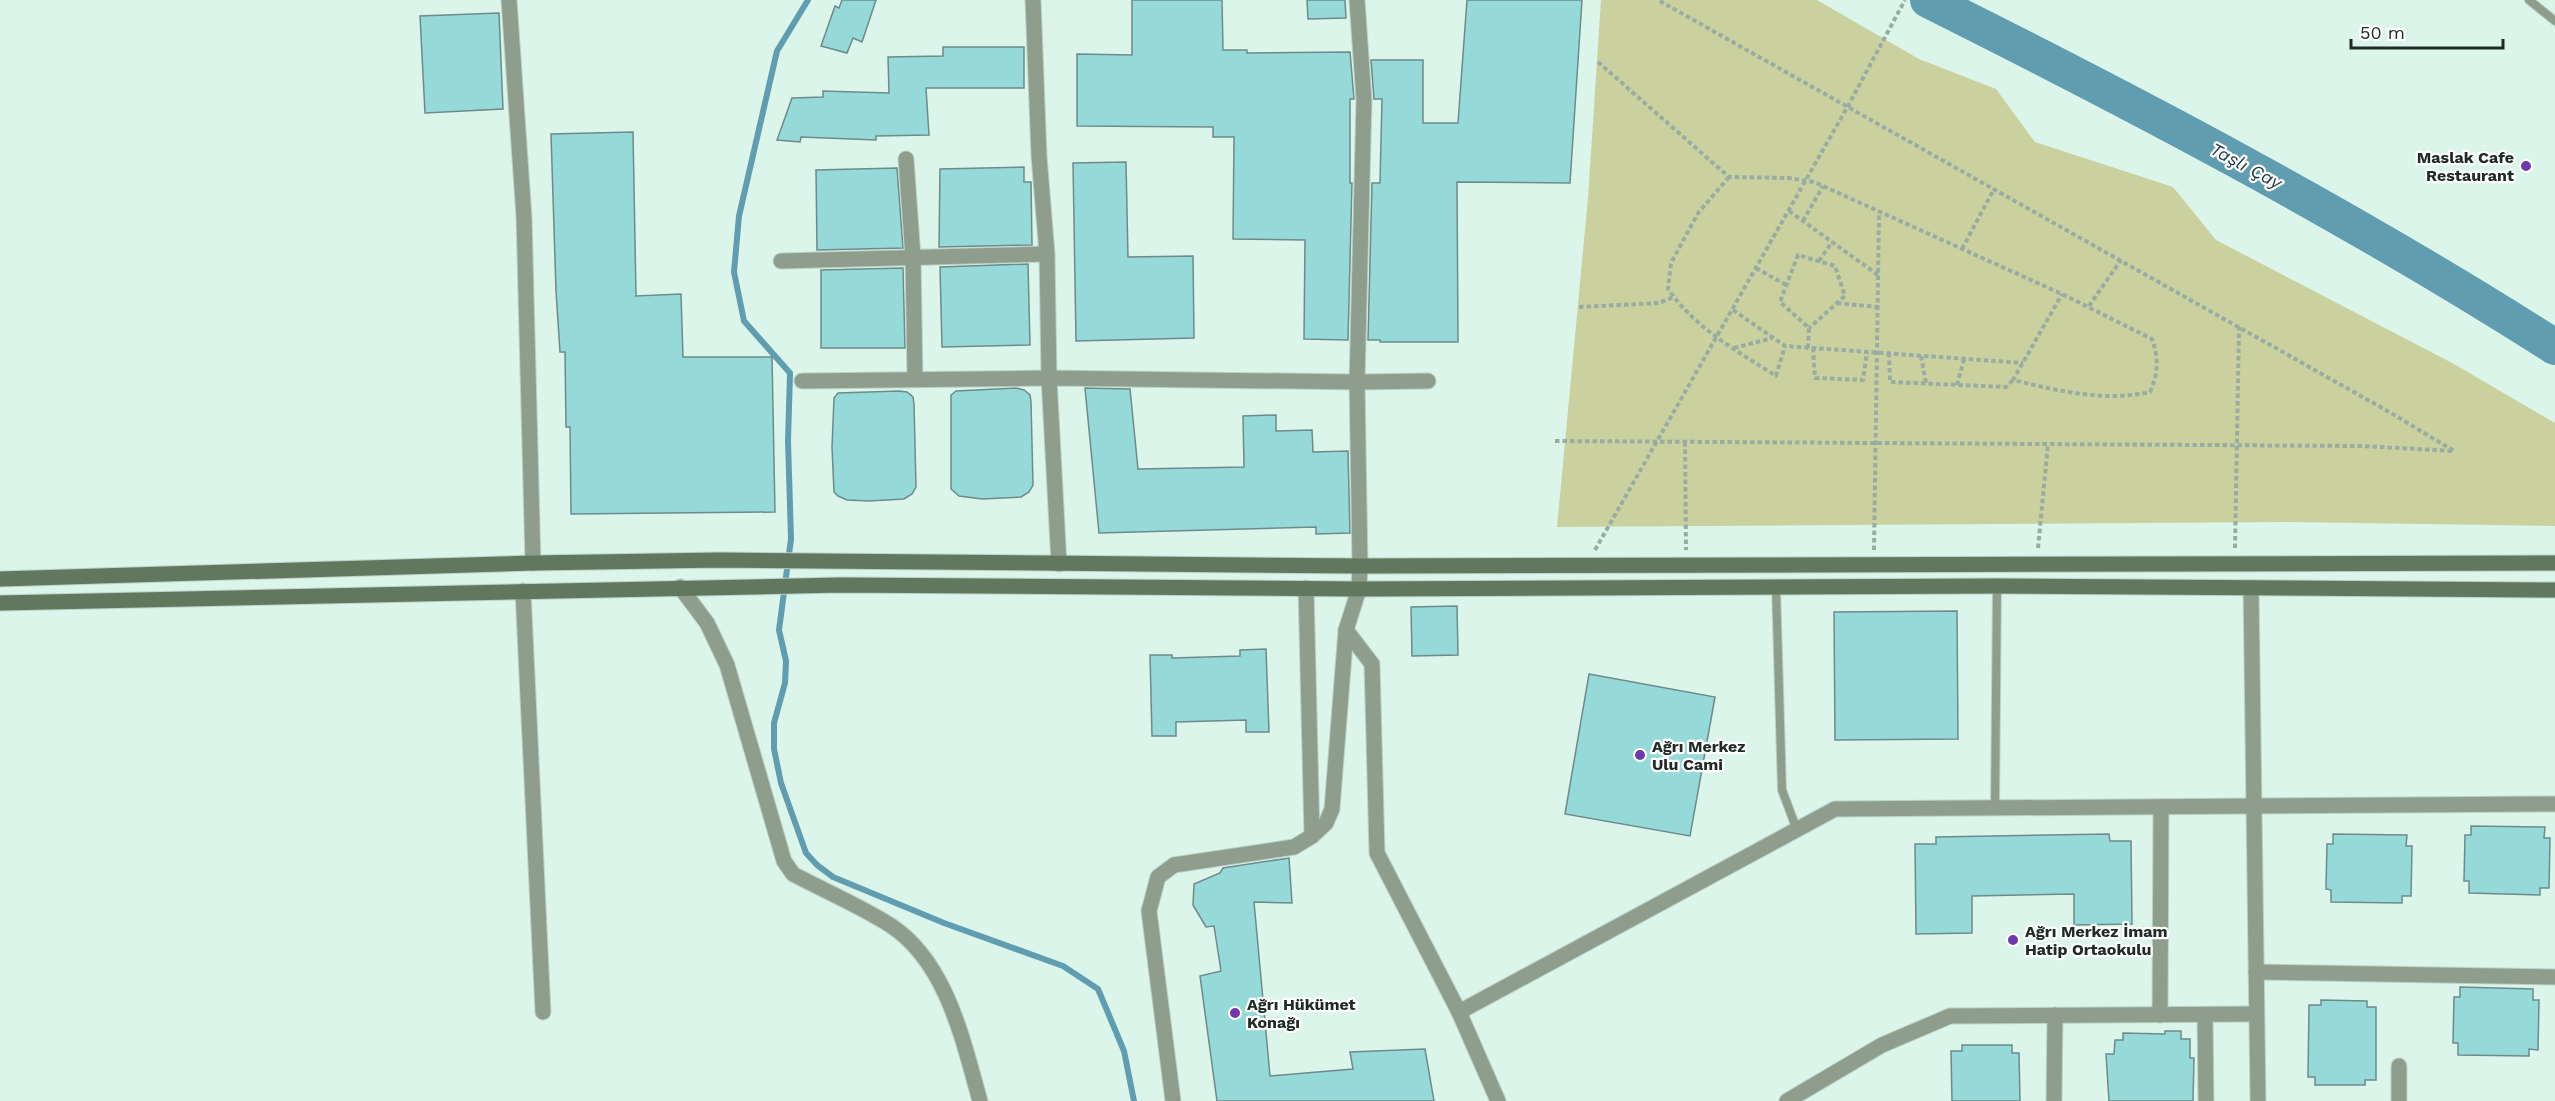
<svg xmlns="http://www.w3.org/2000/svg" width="2555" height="1101" font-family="'Work Sans',sans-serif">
<rect width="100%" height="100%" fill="#dbf5ea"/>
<!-- green -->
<path fill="#cad19e" d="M 1601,0 L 1817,0 L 1919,59 L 1996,89 L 2035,142 L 2173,187 L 2216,240 L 2454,364 L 2555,423 L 2555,526 L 2288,522 L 1557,527 L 1588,198 Z"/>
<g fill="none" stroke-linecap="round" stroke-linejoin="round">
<!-- stream -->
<path stroke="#619db0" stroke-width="6" d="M 808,0 L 777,51 L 739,216 L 734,272 L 744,321 L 790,373 L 788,441 L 791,539 L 779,630 L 786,661 L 785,683 L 774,723 L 774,749 L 781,783 L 806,853 L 817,865 L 833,877 L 944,923 L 1063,966 L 1098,989 L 1124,1051 L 1134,1101"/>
<!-- river -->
<path stroke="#619db0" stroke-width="36" d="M 1928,0 C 2142,107 2353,218 2555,347"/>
</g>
<!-- building -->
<g fill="#95dad9" stroke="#6e8a8a" stroke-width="1.5">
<path d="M 842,0 L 876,0 L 862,42 L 853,38 L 847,53 L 821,46 L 835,6 L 839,8 Z"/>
<path d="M 1132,0 L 1222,0 L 1223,50 L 1247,50 L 1247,53 L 1350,52 L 1354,99 L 1350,99 L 1350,183 L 1352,183 L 1348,340 L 1304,339 L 1305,240 L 1233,239 L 1234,137 L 1213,137 L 1213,127 L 1077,126 L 1077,54 L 1132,55 Z"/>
<path d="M 1307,0 L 1345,0 L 1346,18 L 1308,19 Z"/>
<path d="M 1467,0 L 1582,0 L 1570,183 L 1457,182 L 1458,342 L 1380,342 L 1380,340 L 1368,340 L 1372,183 L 1380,183 L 1382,99 L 1374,99 L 1371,60 L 1423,60 L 1423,123 L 1458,123 Z"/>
<path d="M 499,13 L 503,109 L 425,113 L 420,16 Z"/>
<path d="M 943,47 L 1024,47 L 1024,88 L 926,88 L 929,135 L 876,136 L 876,140 L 801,137 L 800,142 L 777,140 L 792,98 L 823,97 L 823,91 L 889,93 L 888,57 L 943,56 Z"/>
<path d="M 633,132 L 636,296 L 681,294 L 683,357 L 772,357 L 775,512 L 571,514 L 570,427 L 566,427 L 565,352 L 560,352 L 556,291 L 551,134 Z"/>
<path d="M 1126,162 L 1128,257 L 1193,256 L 1194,338 L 1076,341 L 1073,163 Z"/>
<path d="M 1024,167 L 1024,182 L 1031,182 L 1032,245 L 939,247 L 940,169 Z"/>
<path d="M 897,168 L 903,248 L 817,250 L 816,170 Z"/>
<path d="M 1028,264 L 1030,345 L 942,347 L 940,267 Z"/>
<path d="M 903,268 L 905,348 L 821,348 L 821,270 Z"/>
<path d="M 1016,388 L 1024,390 L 1030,395 L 1031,402 L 1033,485 L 1029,492 L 1021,497 L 982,499 L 959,496 L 951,489 L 951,395 L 956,391 Z"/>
<path d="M 1085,388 L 1130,389 L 1138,469 L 1244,467 L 1243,416 L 1276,415 L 1276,431 L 1312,430 L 1313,452 L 1348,451 L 1350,533 L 1316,534 L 1316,527 L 1099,533 Z"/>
<path d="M 899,391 L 907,392 L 913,397 L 914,404 L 916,487 L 912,494 L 904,499 L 869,501 L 847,500 L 838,496 L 834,492 L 832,447 L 834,398 L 838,393 Z"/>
<path d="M 1457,606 L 1458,655 L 1412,656 L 1411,607 Z"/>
<path d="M 1957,611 L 1958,739 L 1835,740 L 1834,612 Z"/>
<path d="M 1266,649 L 1269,732 L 1246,732 L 1246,720 L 1176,722 L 1176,736 L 1152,736 L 1150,655 L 1172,655 L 1172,658 L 1240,656 L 1240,650 Z"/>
<path d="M 1589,674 L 1715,697 L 1690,836 L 1565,814 Z"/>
<path d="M 2471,826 L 2545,827 L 2544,838 L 2550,838 L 2549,888 L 2540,888 L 2540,895 L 2469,893 L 2469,881 L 2464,881 L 2465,835 L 2471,835 Z"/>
<path d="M 2109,834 L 2110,841 L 2131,841 L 2132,924 L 2074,925 L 2074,894 L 1972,896 L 1972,933 L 1916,934 L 1915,844 L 1936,844 L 1936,837 Z"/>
<path d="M 2333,834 L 2407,835 L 2406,846 L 2412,846 L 2411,896 L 2402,896 L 2402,903 L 2331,902 L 2331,890 L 2326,889 L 2327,844 L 2333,844 Z"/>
<path d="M 1289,858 L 1292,903 L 1254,902 L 1270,1076 L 1353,1069 L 1350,1052 L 1425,1049 L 1434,1101 L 1217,1101 L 1200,976 L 1221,971 L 1214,926 L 1206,927 L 1193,905 L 1194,884 L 1220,873 L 1223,868 Z"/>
<path d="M 2460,987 L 2533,989 L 2533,1000 L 2539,1000 L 2538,1050 L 2529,1049 L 2529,1056 L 2458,1055 L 2458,1043 L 2453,1043 L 2454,997 L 2460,997 Z"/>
<path d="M 2321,1000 L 2367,1001 L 2367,1007 L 2376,1007 L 2376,1080 L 2365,1080 L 2365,1085 L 2315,1085 L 2315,1077 L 2308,1077 L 2309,1005 L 2321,1005 Z"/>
<path d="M 2165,1031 L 2181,1031 L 2181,1039 L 2190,1039 L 2190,1058 L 2194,1058 L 2193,1101 L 2109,1101 L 2106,1054 L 2114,1054 L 2115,1040 L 2123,1040 L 2123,1033 L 2165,1034 Z"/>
<path d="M 1962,1045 L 2012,1045 L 2012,1053 L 2019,1053 L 2020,1101 L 1952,1101 L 1951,1051 L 1962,1051 Z"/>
</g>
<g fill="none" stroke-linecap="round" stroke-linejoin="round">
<!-- lane casing -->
<g stroke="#bad1c7" stroke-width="10">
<g id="lane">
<path d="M 2529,0 L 2555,21"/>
<path d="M 1776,587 L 1782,790 L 1797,830"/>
<path d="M 1995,808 L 1997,586"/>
</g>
</g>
<!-- street casing -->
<g stroke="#bad1c7" stroke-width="17">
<g id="street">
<path d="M 509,0 L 524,217 L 533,563"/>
<path d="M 1033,0 L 1039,156 L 1047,254 L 1049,378 L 1059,564"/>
<path d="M 906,159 L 913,257 L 915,379"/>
<path d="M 781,261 L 1047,254"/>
<path d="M 802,381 L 1049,378 L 1357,382 L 1428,381"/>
<path d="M 680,587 L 707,623 L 727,665 L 784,861 L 793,874 C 825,891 860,906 890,925 C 947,962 963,1041 980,1101"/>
<path d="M 1306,588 L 1312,836"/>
<path d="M 2251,588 L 2258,1101"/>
<path d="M 523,591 L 543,1012"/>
<path d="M 1346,630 L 1372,664 L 1377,853 L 1459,1012 L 1498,1101"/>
<path d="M 2256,972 L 2555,977"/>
<path d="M 1459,1012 L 1835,809 L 2555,804"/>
<path d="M 2160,1015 L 2161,807"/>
<path d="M 2205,1015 L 2206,1101"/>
<path d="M 2399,1066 L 2399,1101"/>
<path d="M 1173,1101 L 1149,911 L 1158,877 L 1174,865 L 1294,847 L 1312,836 L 1326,823 L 1332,809 L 1346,630 L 1359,589 L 1360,566 L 1357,382 L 1364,100 L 1357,0"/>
<path d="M 1787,1101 L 1882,1045 L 1950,1016 L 2256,1014"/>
<path d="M 2054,1101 L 2055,1015"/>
</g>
</g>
<!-- secondary casing -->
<g stroke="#bad1c7" stroke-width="17">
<g id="secondary">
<path d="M 0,579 L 533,563 L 720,560 L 1360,566 L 2555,563"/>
<path d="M 0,603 L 840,585 L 1359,589 L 1997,586 L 2555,590"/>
</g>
</g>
<!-- path -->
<g stroke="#98aca4" stroke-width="4" stroke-dasharray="4.5 3" stroke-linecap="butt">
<path d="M 1598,62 L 1729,177 L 1789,178 L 1814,182 L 2062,294 L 2152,339 C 2159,358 2158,374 2150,392 C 2104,402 2059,391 2013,380 L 2062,294"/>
<path d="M 1729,177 L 1698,213 L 1671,263 L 1668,289 C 1695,328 1737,351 1776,376 L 1785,346"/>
<path d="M 1789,211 L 1878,275"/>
<path d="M 1803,221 L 1823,186"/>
<path d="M 1962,249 L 1994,189"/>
<path d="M 1819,261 L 1832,242"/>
<path d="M 1756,268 L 1786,285"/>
<path d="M 1837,303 L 1878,307"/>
<path d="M 2089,306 L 2121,260"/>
<path d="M 1579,307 L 1659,303 L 1674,297"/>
<path d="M 1733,310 L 1785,346 L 2023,363"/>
<path d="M 1734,348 L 1772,338"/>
<path d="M 1808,348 L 1809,328 L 1780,302 L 1798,255 L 1835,266 L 1845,296 L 1809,328"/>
<path d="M 1813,348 L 1815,378 L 1863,380 L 1867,352"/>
<path d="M 1889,353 L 1890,382 L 2006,387 L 2013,380"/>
<path d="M 1921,356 L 1926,383"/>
<path d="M 1957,385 L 1964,359"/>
<path d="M 1555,441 L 2362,446 L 2454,451 L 2391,413 L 1658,0"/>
<path d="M 1685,442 L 1686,550"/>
<path d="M 2038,548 L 2048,444"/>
<path d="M 2235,548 L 2239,327"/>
<path d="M 1595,550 L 1848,106 L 1905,0"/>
<path d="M 1874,550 L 1879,212"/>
</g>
<!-- lane -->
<use href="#lane" stroke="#8f9e8c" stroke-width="8"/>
<!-- street -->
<use href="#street" stroke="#8f9e8c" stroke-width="15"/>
<!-- secondary -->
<use href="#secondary" stroke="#61775e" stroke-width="15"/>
</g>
<!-- markers -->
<g fill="#6f38ae" stroke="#fff" stroke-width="2">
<circle cx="2526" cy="166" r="6"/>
<circle cx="1640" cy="755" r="6"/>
<circle cx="2013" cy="940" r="6"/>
<circle cx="1235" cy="1013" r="6"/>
</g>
<g text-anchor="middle" stroke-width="4.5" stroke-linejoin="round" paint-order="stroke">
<!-- poi labels -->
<g font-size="16" font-weight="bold" fill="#212b26" stroke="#fff" text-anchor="start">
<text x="2514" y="163" text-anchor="end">Maslak Cafe<tspan x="2514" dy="18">Restaurant</tspan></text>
<text x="1652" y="752">Ağrı Merkez<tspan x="1652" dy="18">Ulu Cami</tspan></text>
<text x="2025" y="937">Ağrı Merkez İmam<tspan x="2025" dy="18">Hatip Ortaokulu</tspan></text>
<text x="1247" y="1010">Ağrı Hükümet<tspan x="1247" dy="18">Konağı</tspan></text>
</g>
<!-- water labels -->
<g font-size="18" font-style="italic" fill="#17353e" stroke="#fff">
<text transform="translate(2246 166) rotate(28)" y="6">Taşlı Çay</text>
</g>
</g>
<!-- scale -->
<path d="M2351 39v9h152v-9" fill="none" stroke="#212b26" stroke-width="3"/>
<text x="2360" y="39" font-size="18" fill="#212b26" stroke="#ffffff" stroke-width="4.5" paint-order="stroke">50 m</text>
</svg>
